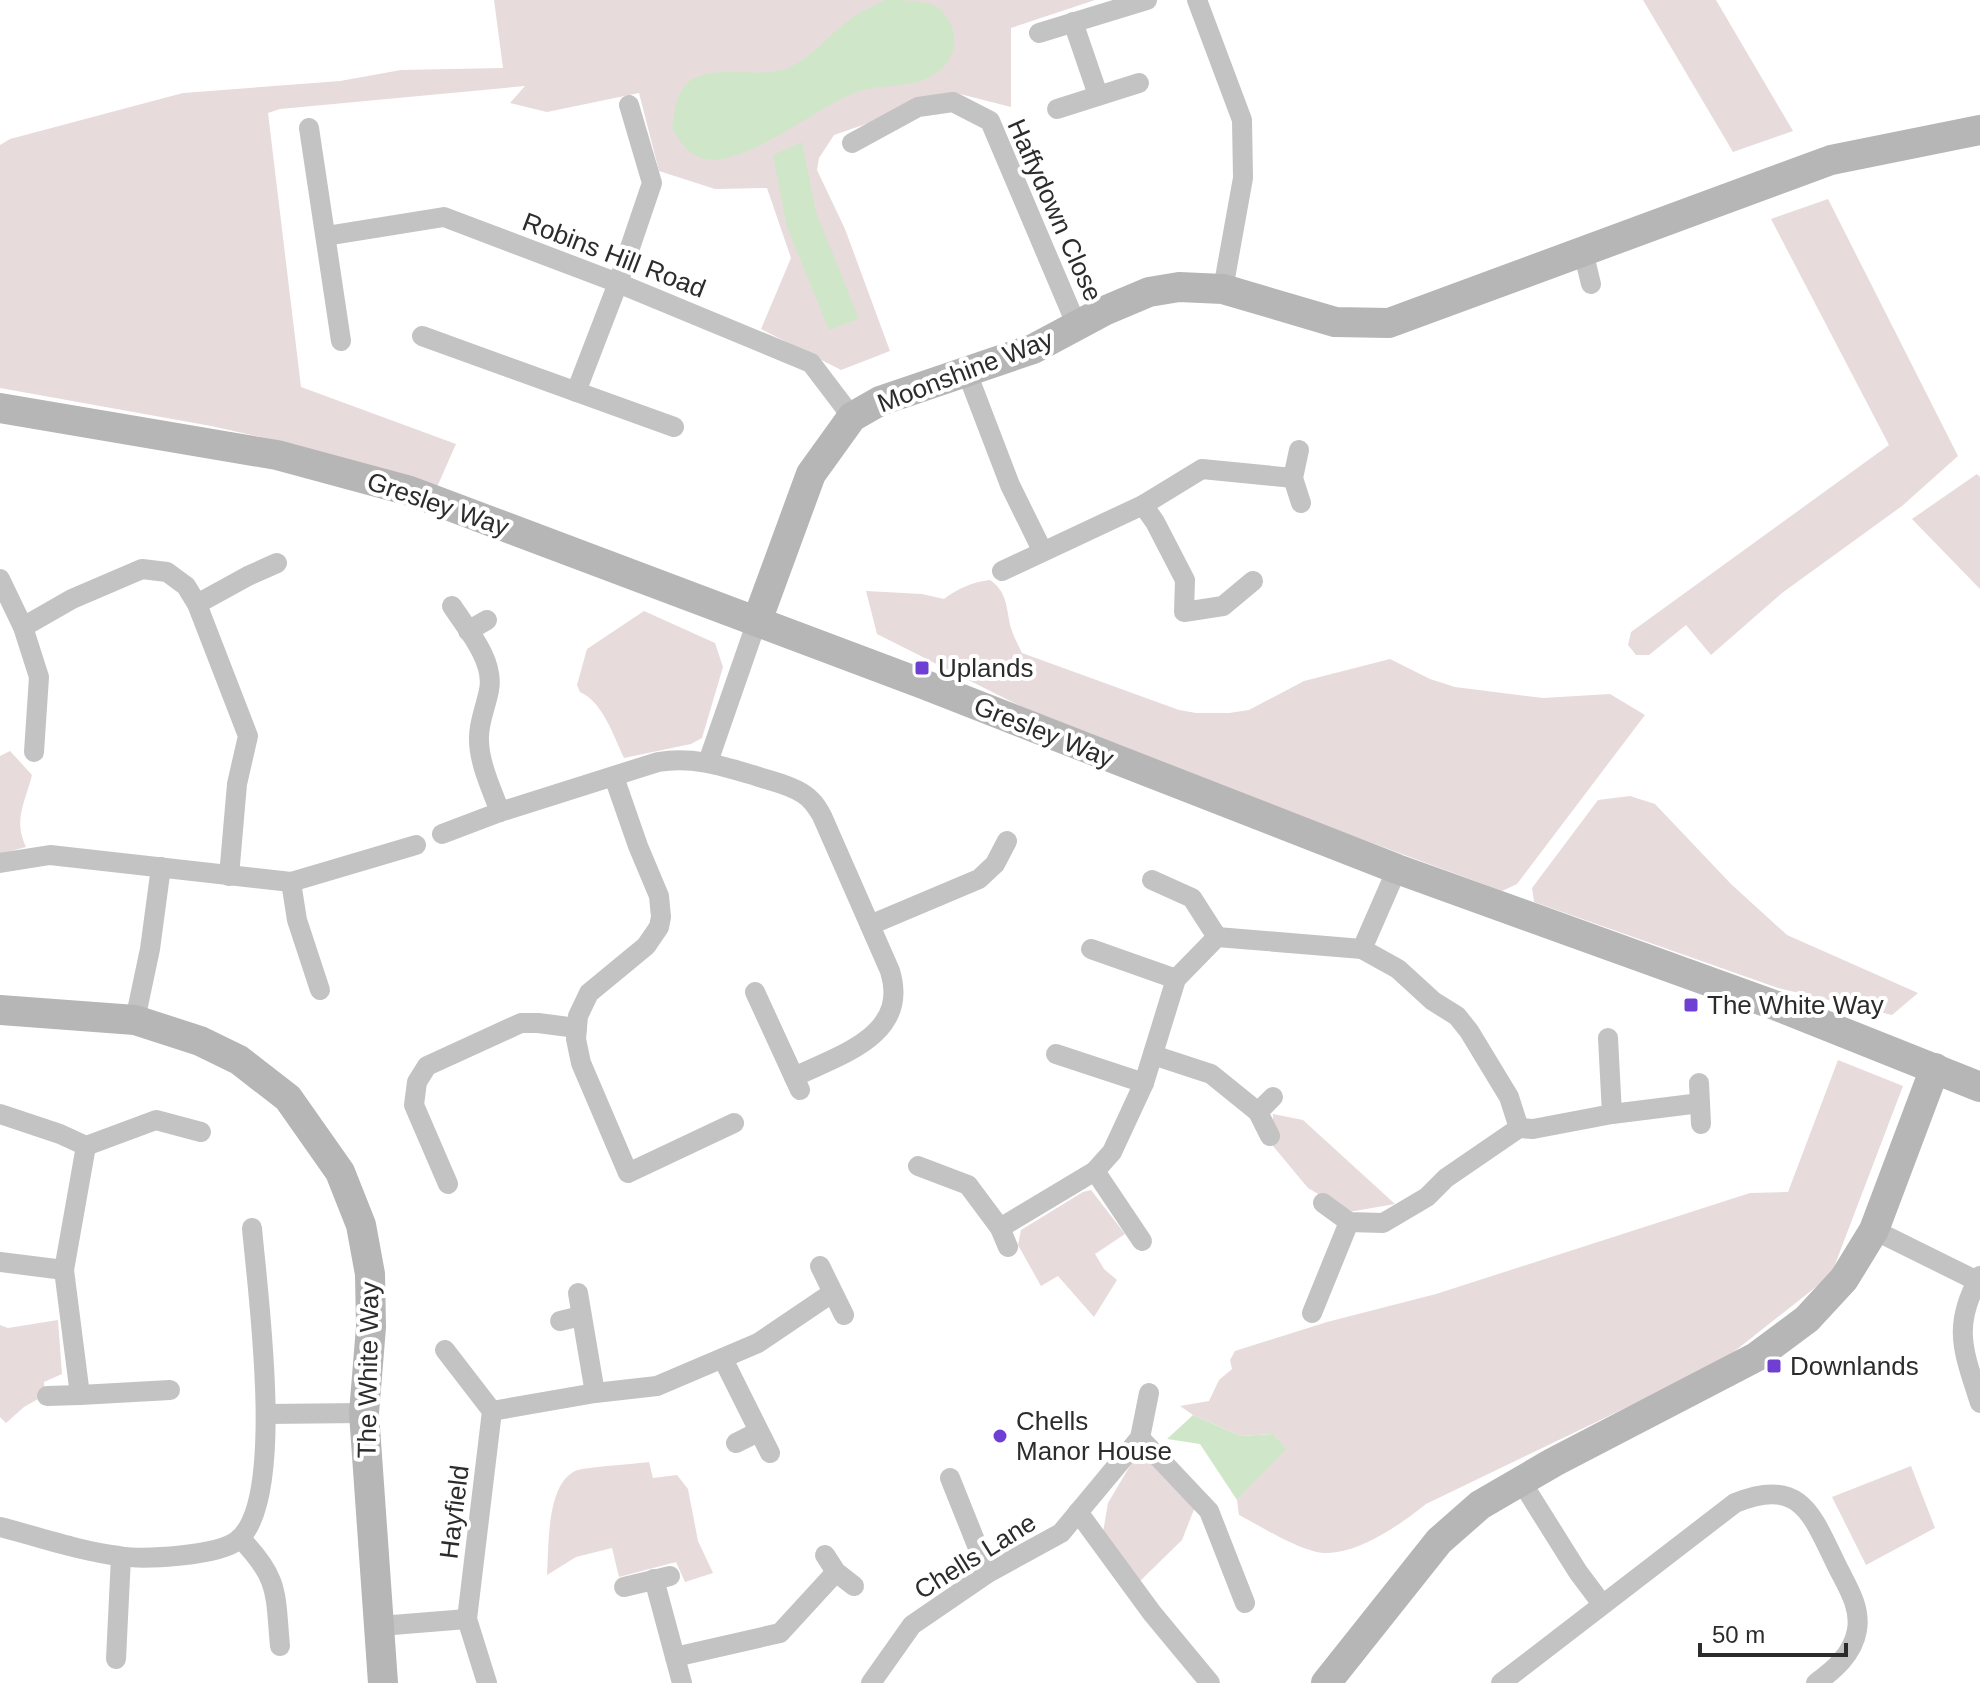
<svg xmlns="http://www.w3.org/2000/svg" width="1980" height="1683" font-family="Helvetica,sans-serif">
<rect width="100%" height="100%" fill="#fff"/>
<!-- green -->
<g fill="#e8dbdc">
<path d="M 494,0 L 1095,0 L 1011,28 L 1011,107 L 956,93 L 834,135 L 819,158 L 817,170 L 845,229 L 890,351 L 841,370 L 761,329 L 791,258 L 767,188 L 715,189 L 659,171 L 639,93 L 547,112 L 510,103 L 525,86 L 280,109 L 268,113 L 301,387 L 456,444 L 437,487 L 293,444 L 211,426 L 0,388 L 0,145 L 10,139 L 183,93 L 340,81 L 401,70 L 503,68 Z"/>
<path d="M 1643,0 L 1716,0 L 1793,131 L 1733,152 Z"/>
<path d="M 1828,199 L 1958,456 L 1902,506 L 1782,593 L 1711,655 L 1686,625 L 1649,655 L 1636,655 L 1628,645 L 1631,632 L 1889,445 L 1771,219 Z"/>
<path d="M 1977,474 L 1980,477 L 1980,589 L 1912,519 Z"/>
<path d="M 990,580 C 1008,592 1006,609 1011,628 C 1014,637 1018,645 1022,653 L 1179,710 L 1196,713 L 1229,713 L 1249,710 L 1304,681 L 1390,659 L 1430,679 L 1455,687 L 1543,698 L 1610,694 L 1645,715 L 1517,884 L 1502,891 L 1337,830 L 1024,708 L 877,634 L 866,591 L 922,594 L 944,599 C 959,588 972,582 990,580 Z"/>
<path d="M 644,611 L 715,643 L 723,667 L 702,738 L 691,744 L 624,758 C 614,737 603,702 580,692 L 577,685 L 587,649 Z"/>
<path d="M 10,751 L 32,775 C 25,803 13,820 26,847 L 0,854 L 0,756 Z"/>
<path d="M 1630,796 L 1655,804 L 1731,884 L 1787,935 L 1918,993 L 1892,1015 L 1778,988 L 1534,902 L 1532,888 L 1598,800 Z"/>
<path d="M 1838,1060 L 1903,1086 L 1831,1275 L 1721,1362 L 1426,1504 C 1400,1525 1348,1562 1313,1551 C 1288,1544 1262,1527 1239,1515 L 1237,1500 L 1285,1448 L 1274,1434 L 1241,1436 L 1193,1415 L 1180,1406 L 1209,1401 L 1219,1380 L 1232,1369 L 1230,1360 L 1235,1351 L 1327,1322 L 1436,1294 L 1750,1193 L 1788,1192 Z"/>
<path d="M 1273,1114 L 1303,1120 L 1395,1204 L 1349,1212 L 1308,1188 L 1273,1146 Z"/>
<path d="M 1091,1190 L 1125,1234 L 1095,1254 L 1104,1269 L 1117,1280 L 1094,1317 L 1058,1276 L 1041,1286 L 1018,1245 L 1021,1230 L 1083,1192 Z"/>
<path d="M 58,1320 L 62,1374 L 44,1382 L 45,1395 L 24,1407 L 6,1423 L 0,1417 L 0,1325 L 8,1328 Z"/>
<path d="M 1143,1452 L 1195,1507 L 1182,1540 L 1139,1582 L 1103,1532 L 1108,1503 L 1137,1454 Z"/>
<path d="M 649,1462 L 653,1478 L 677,1475 L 688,1489 L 698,1541 L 713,1573 L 685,1582 L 676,1562 L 619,1577 L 612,1548 L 576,1557 L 547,1575 C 549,1548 546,1485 575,1471 C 584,1467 635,1464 649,1462 Z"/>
<path d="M 1911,1466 L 1935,1528 L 1866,1565 L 1832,1497 Z"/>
</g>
<!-- water -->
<g fill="#cfe7c8">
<path d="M 885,0 C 900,0 920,0 934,5 C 958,20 962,53 939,71 C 913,91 884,82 857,92 C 819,105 741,171 701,158 C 687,153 679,140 672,128 C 675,111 676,88 693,79 C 719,64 761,80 790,67 C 812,57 829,35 848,21 C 859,12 873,6 885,0 Z"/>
<path d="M 802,142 L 816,212 L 859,319 L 829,330 L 787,227 L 773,155 Z"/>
<path d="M 1193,1415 L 1241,1436 L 1274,1434 L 1286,1449 L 1237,1500 L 1200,1444 L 1167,1439 Z"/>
</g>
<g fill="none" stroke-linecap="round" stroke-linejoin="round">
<!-- street -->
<g stroke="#c3c3c3" stroke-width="20">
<path d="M 1197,0 L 1242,120 L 1243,178 L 1223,289"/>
<path d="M 1073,22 L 1098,95"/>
<path d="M 1039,33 L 1147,0"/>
<path d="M 1057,109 L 1139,83"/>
<path d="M 309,128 L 341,341"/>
<path d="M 852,143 L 918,107 L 953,102 L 990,121 L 1077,326"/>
<path d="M 326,236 L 444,217 L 618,283 L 811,363 L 852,417"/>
<path d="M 1583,251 L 1591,284"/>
<path d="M 422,336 L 674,427"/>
<path d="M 966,370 L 1010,485 L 1042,550"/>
<path d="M 576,392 L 618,283 L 652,183 L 629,105"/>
<path d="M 1299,450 L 1293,478 L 1301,503"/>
<path d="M 1143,505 L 1155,522 L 1185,580 L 1184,612 L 1223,606 L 1253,581"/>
<path d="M 1002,571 L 1143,505 L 1202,469 L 1293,478"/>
<path d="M 0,579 L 23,627 L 39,677 L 34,752"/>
<path d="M 197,604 L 248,576 L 277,563"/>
<path d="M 452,606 C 467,629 495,661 489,690 C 486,707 478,723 479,740 C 479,763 492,790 500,812"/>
<path d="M 23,627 L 72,599 L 142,569 L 167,572 L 186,586 L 197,604 L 248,736 L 237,784 L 229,876"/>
<path d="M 468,631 L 487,620"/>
<path d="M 708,762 L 757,621"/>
<path d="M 614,777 L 638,846 L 659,896 L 661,917 L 659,927 L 646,946 L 589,993 L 578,1016 L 576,1039 L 581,1063 L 628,1173 L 734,1123"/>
<path d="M 442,834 L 500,812 L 658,762 C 693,756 723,766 756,776 C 771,781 788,784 802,793 C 812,799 817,807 822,816 L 890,971 C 910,1036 839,1055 794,1077 L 800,1090"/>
<path d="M 0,863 L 50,855 L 291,882 L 416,845"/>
<path d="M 1152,880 L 1192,898 L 1217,937"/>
<path d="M 291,882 L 297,920 L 320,990"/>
<path d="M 870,925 L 979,879 L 995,864 L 1007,841"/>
<path d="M 1091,949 L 1176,979"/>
<path d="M 1362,949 L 1397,869"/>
<path d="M 755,992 L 794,1077"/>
<path d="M 135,1020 L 150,949 L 161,867"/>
<path d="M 1608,1038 L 1612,1114"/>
<path d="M 1056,1054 L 1144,1083"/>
<path d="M 1153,1055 L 1211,1074 L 1258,1112 L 1270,1136"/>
<path d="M 1699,1083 L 1701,1124"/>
<path d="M 1258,1112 L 1273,1097"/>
<path d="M 0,1114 L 60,1134 L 86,1146 L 64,1270 L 80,1395 L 170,1390"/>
<path d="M 86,1146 L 156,1120 L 201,1132"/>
<path d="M 918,1166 L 968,1185 L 1000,1228 L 1008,1247"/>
<path d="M 1095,1171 L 1142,1241"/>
<path d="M 448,1184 L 414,1105 L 417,1082 L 427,1066 L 521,1023 L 538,1023 L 577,1028"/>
<path d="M 1323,1203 L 1349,1222 L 1383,1223 L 1427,1197 L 1446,1178 L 1519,1128 L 1533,1129 L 1612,1114 L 1700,1103"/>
<path d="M 1000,1228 L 1095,1171 L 1112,1152 L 1144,1083 L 1176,979 L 1217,937 L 1362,949 L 1398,969 L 1433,1001 L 1457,1016 L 1469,1031 L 1509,1097 L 1519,1128"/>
<path d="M 1874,1230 L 1977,1281"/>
<path d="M 0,1262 L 64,1270"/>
<path d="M 820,1266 L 844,1315"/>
<path d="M 1980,1276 C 1951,1327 1964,1352 1980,1403"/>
<path d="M 578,1293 L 595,1393"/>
<path d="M 1312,1313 L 1349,1222"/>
<path d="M 560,1321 L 581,1316"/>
<path d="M 445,1350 L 492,1411 L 467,1619 L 487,1683"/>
<path d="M 723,1359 L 770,1453"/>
<path d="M 47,1396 L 80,1395"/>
<path d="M 492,1411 L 595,1393 L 657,1386 L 758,1343 L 832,1293"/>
<path d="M 266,1414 L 364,1413"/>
<path d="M 1140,1438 L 1209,1511 L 1245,1603"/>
<path d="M 736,1443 L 758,1432"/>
<path d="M 950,1478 L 988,1573"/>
<path d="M 1521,1481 L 1578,1572 L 1602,1604"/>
<path d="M 1078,1512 L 1152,1613 L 1210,1683"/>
<path d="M 0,1527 C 39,1537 79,1551 119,1556 C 144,1560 219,1556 238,1540 C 287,1499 257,1289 252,1228"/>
<path d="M 240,1538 C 280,1579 275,1593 280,1646"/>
<path d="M 825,1555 L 836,1572 L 854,1586"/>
<path d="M 654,1579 L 682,1683"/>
<path d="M 624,1587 L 670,1576"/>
<path d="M 380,1626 L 467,1619"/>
<path d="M 675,1657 L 780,1633 L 836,1572"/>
<path d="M 116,1659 L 121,1557"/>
<path d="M 871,1683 L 912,1625 L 988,1573 L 1061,1533 L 1140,1438 L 1149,1393"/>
<path d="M 1501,1683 L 1735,1503 C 1801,1476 1812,1515 1837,1566 C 1847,1586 1861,1607 1857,1630 C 1853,1654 1834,1670 1816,1683"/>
</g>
<!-- secondary -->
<g stroke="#b6b6b6" stroke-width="30">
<path d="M 0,408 L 277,455 L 410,491 L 923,684 L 1397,869 L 1777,1006 L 1980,1087"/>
<path d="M 757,621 L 811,474 L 852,417 L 880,401 L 1033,349 L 1104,311 L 1149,292 L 1179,287 L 1223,289 L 1335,322 L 1389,323 L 1831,160 L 1980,130"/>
<path d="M 0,1010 L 135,1020 L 200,1041 L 239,1060 L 288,1098 L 340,1172 L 361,1225 L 370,1274 L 371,1327 L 364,1413 L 383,1683"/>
<path d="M 1326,1683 L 1439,1541 L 1480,1505 L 1554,1462 L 1756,1357 L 1807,1319 L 1844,1279 L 1874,1230 L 1935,1068"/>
</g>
</g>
<!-- markers -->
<g fill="#6f3ed3" stroke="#fff" stroke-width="3">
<rect x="914" y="660" width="16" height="16" rx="4"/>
<rect x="1683" y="997" width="16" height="16" rx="4"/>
<rect x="1766" y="1358" width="16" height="16" rx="4"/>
<circle cx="1000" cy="1436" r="8"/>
</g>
<g text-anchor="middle" stroke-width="8" stroke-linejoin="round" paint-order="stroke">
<!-- street labels -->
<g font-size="26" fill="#2c2c2c" stroke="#fff">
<text transform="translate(1055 210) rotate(66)" y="9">Haffydown Close</text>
<text transform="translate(614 255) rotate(21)" y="9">Robins Hill Road</text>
<text transform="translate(965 371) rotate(-21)" y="9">Moonshine Way</text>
<text transform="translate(438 504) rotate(19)" y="9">Gresley Way</text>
<text transform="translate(1044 732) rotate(22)" y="9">Gresley Way</text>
<text transform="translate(368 1370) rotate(-89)" y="9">The White Way</text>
<text transform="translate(454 1512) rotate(-83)" y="9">Hayfield</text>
<text transform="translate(975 1556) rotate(-32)" y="9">Chells Lane</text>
</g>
<!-- poi labels -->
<g font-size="26" fill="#2c2c2c" stroke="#fff" text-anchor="start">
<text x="938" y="677">Uplands</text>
<text x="1707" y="1014">The White Way</text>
<text x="1790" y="1375">Downlands</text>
<text x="1016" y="1430">Chells<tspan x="1016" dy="30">Manor House</tspan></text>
</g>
</g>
<!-- scale -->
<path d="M1700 1643v12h146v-12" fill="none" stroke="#2c2c2c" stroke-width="4"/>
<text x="1712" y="1643" font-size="24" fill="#2c2c2c" stroke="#ffffff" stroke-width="6" paint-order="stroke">50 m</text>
</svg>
